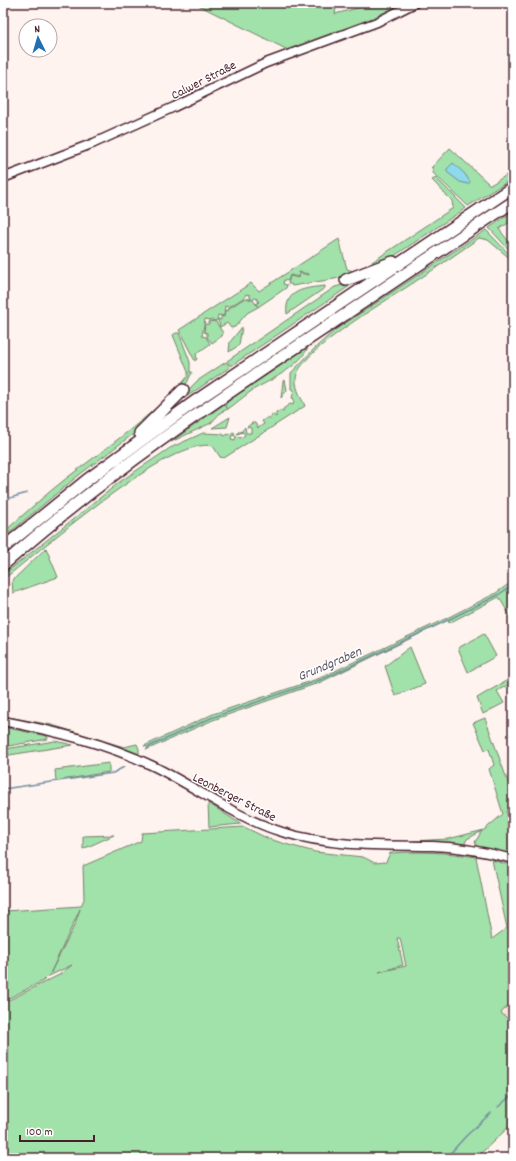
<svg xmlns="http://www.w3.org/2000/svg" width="516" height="1161" font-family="Dekko,sans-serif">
<rect width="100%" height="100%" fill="#fef3ef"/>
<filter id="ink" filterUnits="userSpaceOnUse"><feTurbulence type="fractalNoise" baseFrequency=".025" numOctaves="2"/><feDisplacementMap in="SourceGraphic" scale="8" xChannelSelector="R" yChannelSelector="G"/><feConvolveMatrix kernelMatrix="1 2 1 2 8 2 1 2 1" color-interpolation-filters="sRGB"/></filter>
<g filter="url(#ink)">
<!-- built -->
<path fill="#fde5dc" d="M 513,1000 L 513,1022 L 501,1014 Z"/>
<!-- green -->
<g fill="#a1e1aa" stroke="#76806a" fill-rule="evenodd">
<path d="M 194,3 L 337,3 L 335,14 L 376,3 L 415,3 L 328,39 L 288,50 Z"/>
<path d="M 450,148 L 489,184 L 492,184 L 513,171 L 513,178 L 468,206 L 433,173 L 433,167 L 431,168 Z"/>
<path d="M 436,178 L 466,208 L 385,262 L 346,277 L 292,286 L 291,284 L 288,284 L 290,276 L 299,278 L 300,273 L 309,275 L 309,274 L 299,272 L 298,277 L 290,275 L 288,281 L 284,280 L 283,284 L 287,285 L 286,288 L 258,307 L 256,304 L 259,302 L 256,298 L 250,299 L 250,295 L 246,294 L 245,297 L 229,307 L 225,306 L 224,316 L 218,315 L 217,321 L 205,319 L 202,336 L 206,337 L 210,344 L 196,354 L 197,359 L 195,361 L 179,330 L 251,283 L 259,291 L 339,239 L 347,269 L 353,271 L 363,268 L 453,208 L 452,201 L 432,180 Z"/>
<path d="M 513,211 L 513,220 L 499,229 L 513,247 L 513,254 L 489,228 Z"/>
<path d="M 469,223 L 471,224 C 413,260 358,299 302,336 C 199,405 96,475 3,557 L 3,555 C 149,431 311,329 469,223 Z"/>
<path d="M 486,230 L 513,258 L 513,261 L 488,240 L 479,238 C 459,252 438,267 416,281 C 390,299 307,346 297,374 C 293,385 301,397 305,406 L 224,458 L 220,457 L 213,446 C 172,435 41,550 5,578 L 3,588 L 3,575 L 121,481 L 170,448 L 203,433 L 223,434 L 224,436 L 234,432 L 235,436 L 232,435 L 231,439 L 235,440 L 236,436 L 241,438 L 245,435 L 243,432 L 237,434 L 238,432 L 241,432 L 245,427 L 246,433 L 251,433 L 251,428 L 247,427 L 252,423 L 255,423 L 258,428 L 264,424 L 262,421 L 268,417 L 270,419 L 272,414 L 276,417 L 276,413 L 281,410 L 282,412 L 284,411 L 283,409 L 290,404 L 293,405 L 294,399 L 292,398 L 294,390 L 291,389 L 291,373 L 316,347 L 335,330 Z"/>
<path d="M 357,281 L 231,366 L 227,361 L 335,287 Z"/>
<path d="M 325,286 L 325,288 L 287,314 C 284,290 305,288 325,286 Z"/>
<path d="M 245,298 L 253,300 L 258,307 L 247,313 L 235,327 L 231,328 L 227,323 L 220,327 L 218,319 L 221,320 L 221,316 L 224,317 L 225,310 L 228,311 L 229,308 Z"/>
<path d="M 209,321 L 216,322 L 223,333 L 222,336 L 212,343 L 207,337 L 207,333 L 204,332 L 205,324 L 209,324 Z"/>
<path d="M 242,327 L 239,345 L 229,352 L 230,342 Z"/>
<path d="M 176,333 L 179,333 L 190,362 L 190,372 L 192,372 L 187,383 L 141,428 L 79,475 L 3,538 L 3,533 C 24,514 46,494 68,477 C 109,446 149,418 184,381 L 188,376 L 188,372 L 173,335 Z"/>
<path d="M 308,347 C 301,365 273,379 258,387 C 250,391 238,402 228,409 L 225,405 L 232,398 Z"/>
<path d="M 226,362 L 230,367 L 173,406 L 197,381 Z"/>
<path d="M 285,380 L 287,390 L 281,398 L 283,381 Z"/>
<path d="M 227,402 L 224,404 L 228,409 L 221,412 L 211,423 L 171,442 Z"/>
<path d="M 230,417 L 227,427 L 212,428 Z"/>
<path d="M 46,548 L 58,577 L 13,593 L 12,581 Z"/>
<path d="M 513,581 L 513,617 L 511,618 L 499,597 L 449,623 L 448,620 L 321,682 L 213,720 L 146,750 L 148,747 L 144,746 L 213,714 L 320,678 L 447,618 L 496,593 Z"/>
<path d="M 484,634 L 496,656 L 468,672 L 458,648 Z"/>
<path d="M 410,647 L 425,684 L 395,696 L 385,666 Z"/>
<path d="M 511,678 L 513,682 L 497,691 L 504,703 L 483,714 L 477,698 Z"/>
<path d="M 3,716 L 52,725 L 124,747 L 137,744 L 139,749 L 139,753 L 134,755 L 3,719 Z"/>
<path d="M 485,718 L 513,796 L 513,805 L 506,811 L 513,826 L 513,855 L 477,847 L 475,842 L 482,831 L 467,839 L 464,845 L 413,841 L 448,839 L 484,830 L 503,814 L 489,769 L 494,765 L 489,749 L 485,750 L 473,723 Z"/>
<path d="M 3,727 L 47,736 L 48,739 L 3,747 Z"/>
<path d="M 55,741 L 73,745 L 3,756 L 5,749 Z"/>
<path d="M 109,763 L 109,772 L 56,781 L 55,770 Z"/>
<path d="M 208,803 L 241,824 L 209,827 Z"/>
<path d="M 244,827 L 269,839 L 289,845 L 315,852 L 363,857 L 375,863 L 386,862 L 390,853 C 419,851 447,852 476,857 L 492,939 L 507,928 L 492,860 L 513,866 L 513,1000 L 501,1013 L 513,1023 L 513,1123 L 476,1158 L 3,1158 L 3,1003 L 59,975 L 72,965 L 47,977 L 43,981 L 3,1001 L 3,899 L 5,911 L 81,906 L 84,899 L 83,866 L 141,841 L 142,833 ZM 80,909 L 75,924 L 50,974 ZM 397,938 L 400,938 L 406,966 L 379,972 L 403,965 Z"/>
<path d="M 114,835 L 83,849 L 83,836 Z"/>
</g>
<!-- water -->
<path fill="#8cdaeb" stroke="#728f9e" d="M 453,163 L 465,174 L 470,182 L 468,184 L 460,182 L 447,172 L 447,169 Z"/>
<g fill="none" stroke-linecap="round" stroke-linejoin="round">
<!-- stream -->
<g stroke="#728f9e" stroke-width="1.5">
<path d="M 3,500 L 27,493"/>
<path d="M 148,747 L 211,718 L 323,679 L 448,620 L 498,595 L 513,585"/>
<path d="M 3,789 L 113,773 L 124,767"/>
<path d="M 498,1107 L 513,1094"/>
<path d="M 446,1158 L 466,1136 L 491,1113"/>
</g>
<!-- secondary casing -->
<g stroke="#4a1f2b" stroke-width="11">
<g id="secondary">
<path d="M 3,178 L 94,143 L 174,107 L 266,63 L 377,22 L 415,3"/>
<path d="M 3,721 C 55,731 105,743 153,766 C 196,787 236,818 282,832 C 332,847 382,845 433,846 C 460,847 487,852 513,859"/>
</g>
</g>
<!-- motorway casing -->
<g stroke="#4a1f2b" stroke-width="14">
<g id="motorway">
<path d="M 346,280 L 393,262"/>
<path d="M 140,433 L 183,390"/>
<path d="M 3,548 L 87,480 L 197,400 L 513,187"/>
<path d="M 3,565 C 102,477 212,403 322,330 C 386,287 449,244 513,202"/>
</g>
</g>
<!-- secondary -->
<use href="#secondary" stroke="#fff" stroke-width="8"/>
<!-- motorway -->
<use href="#motorway" stroke="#fff" stroke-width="11"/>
</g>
</g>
<g text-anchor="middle" stroke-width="3" stroke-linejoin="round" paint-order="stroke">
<!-- street labels -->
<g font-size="13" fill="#4a1f2b" stroke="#fff">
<text transform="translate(203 79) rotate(-27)" y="5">Calwer Straße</text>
<text transform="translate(235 796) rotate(27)" y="5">Leonberger Straße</text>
</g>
<!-- water labels -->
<g font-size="14" font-style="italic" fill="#5e5765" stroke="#fff">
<text transform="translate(329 663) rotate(-23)" y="5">Grundgraben</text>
</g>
</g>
<!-- margin -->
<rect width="516" height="1161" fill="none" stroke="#fff" stroke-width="16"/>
<rect x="8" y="8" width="500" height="1145" fill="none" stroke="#4a1f2b" stroke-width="1.5" filter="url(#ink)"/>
<!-- north arrow -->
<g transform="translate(38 38) rotate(355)"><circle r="19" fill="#ffffff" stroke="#b7a5aa"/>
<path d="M0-3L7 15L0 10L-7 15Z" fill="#1f6fb2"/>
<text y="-6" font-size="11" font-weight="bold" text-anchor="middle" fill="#4a1f2b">N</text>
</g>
<!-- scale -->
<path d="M20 1135v6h74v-6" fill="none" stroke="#4a1f2b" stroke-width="2"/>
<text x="26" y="1135" font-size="12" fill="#4a1f2b" stroke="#ffffff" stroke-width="3" paint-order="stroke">100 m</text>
</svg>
